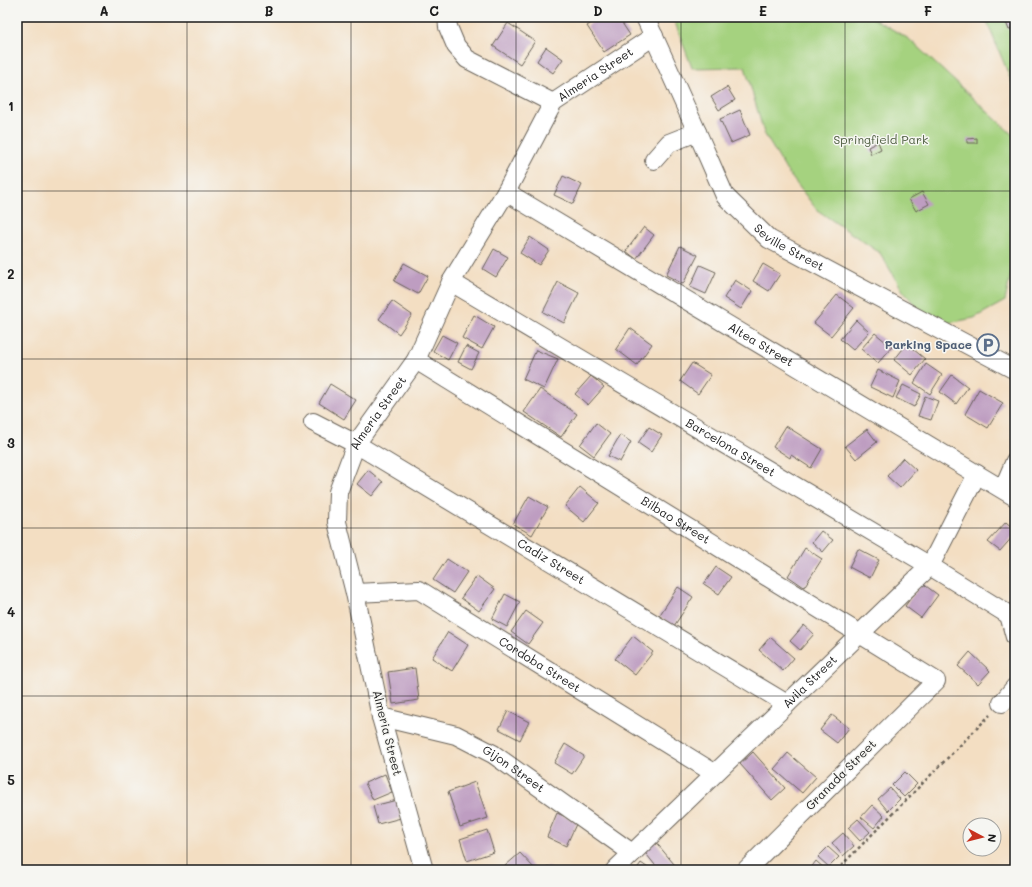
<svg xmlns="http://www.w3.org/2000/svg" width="1032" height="887" font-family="Mali,sans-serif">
<rect width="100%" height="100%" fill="#f6f6f2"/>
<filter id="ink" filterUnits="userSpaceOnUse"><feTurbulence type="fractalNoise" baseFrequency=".025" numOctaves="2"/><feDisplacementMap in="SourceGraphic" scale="8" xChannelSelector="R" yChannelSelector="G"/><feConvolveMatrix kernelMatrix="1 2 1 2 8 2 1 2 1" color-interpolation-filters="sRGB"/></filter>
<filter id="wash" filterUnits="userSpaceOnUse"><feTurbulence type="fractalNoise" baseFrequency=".012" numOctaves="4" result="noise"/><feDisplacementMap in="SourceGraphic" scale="16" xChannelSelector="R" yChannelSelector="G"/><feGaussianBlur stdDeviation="0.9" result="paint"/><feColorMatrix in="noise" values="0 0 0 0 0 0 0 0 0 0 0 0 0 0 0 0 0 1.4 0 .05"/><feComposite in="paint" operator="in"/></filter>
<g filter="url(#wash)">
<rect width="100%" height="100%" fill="#f3dec2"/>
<!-- green -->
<g fill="#a5d27f" stroke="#60774e">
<path d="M 673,17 L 871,17 L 909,39 L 1015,137 L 1015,255 L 1005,301 L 974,318 L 933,326 L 903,291 L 880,253 L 817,210 L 786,170 L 764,133 L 745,67 L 692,68 Z"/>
<path d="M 985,17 L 1015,17 L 1015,90 Z"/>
</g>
<g id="blocks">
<!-- building -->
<g fill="#be9dc1">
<path d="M 600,17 L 618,17 L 630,35 L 604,52 L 587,26 Z"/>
<path d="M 1004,17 L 1015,17 L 1015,27 L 1009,30 Z"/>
<path d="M 508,23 L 535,41 L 520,64 L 493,46 Z"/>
<path d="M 546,47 L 563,59 L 553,73 L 537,61 Z"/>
<path d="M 727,87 L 735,100 L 719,110 L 711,97 Z"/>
<path d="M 740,110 L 750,135 L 731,143 L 720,119 Z"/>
<path d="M 977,138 L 977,143 L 967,143 L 967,139 Z"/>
<path d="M 878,142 L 881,149 L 871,154 L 868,147 Z"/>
<path d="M 563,176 L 582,185 L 573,204 L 554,195 Z"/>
<path d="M 922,192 L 929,204 L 916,211 L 909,199 Z"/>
<path d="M 644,227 L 654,235 L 636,259 L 626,251 Z"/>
<path d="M 530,237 L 549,250 L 539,265 L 520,253 Z"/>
<path d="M 680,246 L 698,255 L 683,284 L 666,275 Z"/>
<path d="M 494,249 L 508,257 L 496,277 L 483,269 Z"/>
<path d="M 404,263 L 428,276 L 418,294 L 394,281 Z"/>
<path d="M 763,264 L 780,274 L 769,291 L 753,281 Z"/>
<path d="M 700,265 L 716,272 L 706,294 L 690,287 Z"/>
<path d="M 735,280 L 752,291 L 741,309 L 724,298 Z"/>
<path d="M 558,282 L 579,293 L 564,323 L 543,312 Z"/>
<path d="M 837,295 L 854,308 L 831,336 L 814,323 Z"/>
<path d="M 392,301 L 412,315 L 399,334 L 379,319 Z"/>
<path d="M 474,315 L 494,327 L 482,349 L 462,338 Z"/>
<path d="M 856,320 L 869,332 L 853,350 L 840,339 Z"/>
<path d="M 630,328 L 652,344 L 637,365 L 616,349 Z"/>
<path d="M 875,333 L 892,347 L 878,363 L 861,349 Z"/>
<path d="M 442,335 L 457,343 L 448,360 L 433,351 Z"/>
<path d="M 907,344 L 925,359 L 912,375 L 894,360 Z"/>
<path d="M 466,346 L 479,353 L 471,369 L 458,362 Z"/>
<path d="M 536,350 L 558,359 L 544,389 L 523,379 Z"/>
<path d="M 692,363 L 711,375 L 698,394 L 680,381 Z"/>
<path d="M 926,364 L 942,375 L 930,394 L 914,383 Z"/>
<path d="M 878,370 L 900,381 L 893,398 L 870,387 Z"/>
<path d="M 952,375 L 968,387 L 956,404 L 940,392 Z"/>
<path d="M 591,376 L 604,387 L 588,405 L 575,394 Z"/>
<path d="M 330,384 L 356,400 L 344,419 L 319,403 Z"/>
<path d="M 903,385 L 921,394 L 914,407 L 896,398 Z"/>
<path d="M 540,389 L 577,414 L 561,437 L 524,412 Z"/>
<path d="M 979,389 L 1003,403 L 988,428 L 965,414 Z"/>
<path d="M 925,396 L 938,401 L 931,420 L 918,416 Z"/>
<path d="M 596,423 L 610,434 L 594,456 L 580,445 Z"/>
<path d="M 786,426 L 822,449 L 811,468 L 791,455 L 790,458 L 773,447 Z"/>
<path d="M 649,427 L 662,435 L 651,452 L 638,443 Z"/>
<path d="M 867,429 L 877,442 L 856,459 L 845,446 Z"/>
<path d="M 620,435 L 631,442 L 620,462 L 608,456 Z"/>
<path d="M 903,458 L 916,470 L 900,488 L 887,476 Z"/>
<path d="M 368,470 L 383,482 L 372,496 L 357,484 Z"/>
<path d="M 580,487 L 599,503 L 584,522 L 565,506 Z"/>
<path d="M 529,496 L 548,507 L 532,535 L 513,524 Z"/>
<path d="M 1006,522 L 1015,530 L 1015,534 L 1000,551 L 988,542 Z"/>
<path d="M 821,531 L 833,540 L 823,552 L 812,542 Z"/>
<path d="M 805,548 L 822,559 L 804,587 L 788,576 Z"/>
<path d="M 858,549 L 879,560 L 870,578 L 849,567 Z"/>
<path d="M 447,559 L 467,572 L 453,593 L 433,580 Z"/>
<path d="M 716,567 L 731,577 L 719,594 L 704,584 Z"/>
<path d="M 477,576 L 495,589 L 479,611 L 461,598 Z"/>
<path d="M 922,583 L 938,595 L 921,618 L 905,606 Z"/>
<path d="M 678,587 L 693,597 L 674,626 L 659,616 Z"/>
<path d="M 505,594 L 520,602 L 507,627 L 492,619 Z"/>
<path d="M 526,611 L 543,623 L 528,644 L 511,632 Z"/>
<path d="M 804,625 L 814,634 L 800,650 L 790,641 Z"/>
<path d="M 448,632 L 468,645 L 452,671 L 432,658 Z"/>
<path d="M 633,636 L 653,652 L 635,675 L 615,659 Z"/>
<path d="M 770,637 L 794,658 L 783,671 L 759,650 Z"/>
<path d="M 970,652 L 990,671 L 978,684 L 958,666 Z"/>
<path d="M 415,668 L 419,700 L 393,704 L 388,672 Z"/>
<path d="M 508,711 L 529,722 L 520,740 L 499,729 Z"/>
<path d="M 832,715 L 849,728 L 837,743 L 820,730 Z"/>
<path d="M 565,744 L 584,756 L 572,774 L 554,763 Z"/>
<path d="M 753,752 L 785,788 L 772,800 L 740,764 Z"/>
<path d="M 788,753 L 816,777 L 802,793 L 774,769 Z"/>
<path d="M 905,772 L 917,784 L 904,797 L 892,785 Z"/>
<path d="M 385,774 L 392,792 L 373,800 L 365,783 Z"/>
<path d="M 475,782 L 488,818 L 460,827 L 448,792 Z"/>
<path d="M 890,788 L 900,799 L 888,811 L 878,799 Z"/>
<path d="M 397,800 L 401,818 L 378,824 L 373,806 Z"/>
<path d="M 872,805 L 884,816 L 874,828 L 861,817 Z"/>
<path d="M 557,813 L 577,822 L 566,846 L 547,837 Z"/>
<path d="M 858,819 L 870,832 L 860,841 L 848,828 Z"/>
<path d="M 487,830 L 494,852 L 467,861 L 460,839 Z"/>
<path d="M 843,833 L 854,846 L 843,856 L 832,843 Z"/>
<path d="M 654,840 L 679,870 L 659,870 L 643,850 Z"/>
<path d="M 828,847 L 839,857 L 829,867 L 818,857 Z"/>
<path d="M 520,853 L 534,868 L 533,870 L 509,870 L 505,866 Z"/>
<path d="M 816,861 L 825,869 L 824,870 L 809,870 Z"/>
<path d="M 641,863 L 651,870 L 636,870 Z"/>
<path d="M 548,866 L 552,870 L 544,870 Z"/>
</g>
</g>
</g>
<g filter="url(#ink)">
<use href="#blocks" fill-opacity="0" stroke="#676056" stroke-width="1"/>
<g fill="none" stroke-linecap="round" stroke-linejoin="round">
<!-- minor casing -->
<g stroke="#676056" stroke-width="20">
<g id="minor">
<path d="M 447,17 L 448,27 L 456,46 L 467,59 L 553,103"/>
<path id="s1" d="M 645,17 L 697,132 L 725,196 L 769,239 L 1015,370"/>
<path d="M 654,160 L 669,143 L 697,132"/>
<path id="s2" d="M 506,192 L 1015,497"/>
<path id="s3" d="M 451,282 L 930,566 L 1009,615"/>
<path id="s4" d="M 416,360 L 936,681 L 746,870"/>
<path id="s5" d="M 313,422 L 356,444 L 787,704"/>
<path d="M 1003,489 L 1015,461"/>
<path id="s6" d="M 355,593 L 419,590 L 714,773"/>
<path d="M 1015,615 L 1009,615 L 1015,637"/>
<path d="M 1002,703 L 1015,687"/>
<path id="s7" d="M 381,717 L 456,735 L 493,754 L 632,853"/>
<path id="s8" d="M 424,870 L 381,717 L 355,593 L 337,522 L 338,492 L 356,444 L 416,360 L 451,282 L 506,192 L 553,103 L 654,36"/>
<path id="s9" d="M 615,870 L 930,566 L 977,474"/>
</g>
</g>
<!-- path -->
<path stroke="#676056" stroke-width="2.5" stroke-dasharray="3 3" stroke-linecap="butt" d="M 837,870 L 990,715"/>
<!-- minor -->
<use href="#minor" stroke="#fff" stroke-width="18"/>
</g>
</g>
<!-- grid -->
<path fill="none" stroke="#1c1c1c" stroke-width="1" stroke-opacity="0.55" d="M 187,17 L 187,870M 351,17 L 351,870M 516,17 L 516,870M 681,17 L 681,870M 845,17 L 845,870M 17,191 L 1015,191M 17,359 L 1015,359M 17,528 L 1015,528M 17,696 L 1015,696"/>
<!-- icons -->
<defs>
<g id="parking-ring" transform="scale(1.15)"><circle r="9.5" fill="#f6f6f2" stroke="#5c6f8a" stroke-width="1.5"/><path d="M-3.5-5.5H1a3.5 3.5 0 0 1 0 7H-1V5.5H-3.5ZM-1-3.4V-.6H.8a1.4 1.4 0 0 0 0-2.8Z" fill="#5c6f8a"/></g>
</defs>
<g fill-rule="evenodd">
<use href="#parking-ring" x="988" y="345"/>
</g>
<g text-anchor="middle" stroke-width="3" stroke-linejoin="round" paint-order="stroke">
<!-- street labels -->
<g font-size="12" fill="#1c1c1c" stroke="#f6f6f2">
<text dy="4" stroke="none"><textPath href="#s8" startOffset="886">Almeria Street</textPath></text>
<text dy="4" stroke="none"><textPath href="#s1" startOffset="279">Seville Street</textPath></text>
<text dy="4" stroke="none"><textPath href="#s2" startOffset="297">Altea Street</textPath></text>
<text dy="4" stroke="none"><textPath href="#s8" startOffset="478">Almeria Street</textPath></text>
<text dy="4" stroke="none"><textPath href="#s3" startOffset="325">Barcelona Street</textPath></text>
<text dy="4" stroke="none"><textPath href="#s4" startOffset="305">Bilbao Street</textPath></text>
<text dy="4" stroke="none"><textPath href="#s5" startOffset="276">Cadiz Street</textPath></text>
<text dy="4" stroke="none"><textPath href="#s6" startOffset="206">Cordoba Street</textPath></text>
<text dy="4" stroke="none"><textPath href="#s9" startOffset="271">Avila Street</textPath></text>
<text transform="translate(387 733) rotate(76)" y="4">Almeria Street</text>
<text dy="4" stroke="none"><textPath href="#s7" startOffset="144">Gijon Street</textPath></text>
<text transform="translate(841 775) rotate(-45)" y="4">Granada Street</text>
</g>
<!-- park labels -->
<g font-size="12" fill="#4c5c3f" stroke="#f6f6f2">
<text x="881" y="144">Springfield Park</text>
</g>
<!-- service labels -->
<g font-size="12" font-weight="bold" fill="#4e5e75" stroke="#f6f6f2" text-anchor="end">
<text x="972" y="349">Parking Space</text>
</g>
</g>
<!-- margin -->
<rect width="1032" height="887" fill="none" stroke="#f6f6f2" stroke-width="44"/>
<!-- north arrow -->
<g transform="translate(982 837) rotate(97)"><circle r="19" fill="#f6f6f2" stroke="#9f9f9c"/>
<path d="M0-3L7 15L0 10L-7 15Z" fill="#c8321e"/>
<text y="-6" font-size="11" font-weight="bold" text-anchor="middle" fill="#1c1c1c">N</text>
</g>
<rect x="22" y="22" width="988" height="843" fill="none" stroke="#1c1c1c" stroke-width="1.5"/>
<g font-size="13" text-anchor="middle" font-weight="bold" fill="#1c1c1c">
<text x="104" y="16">A</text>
<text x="269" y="16">B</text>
<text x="434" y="16">C</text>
<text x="598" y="16">D</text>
<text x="763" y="16">E</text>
<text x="928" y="16">F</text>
<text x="11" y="111">1</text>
<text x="11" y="279">2</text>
<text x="11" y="448">3</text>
<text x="11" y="617">4</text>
<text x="11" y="785">5</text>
</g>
</svg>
